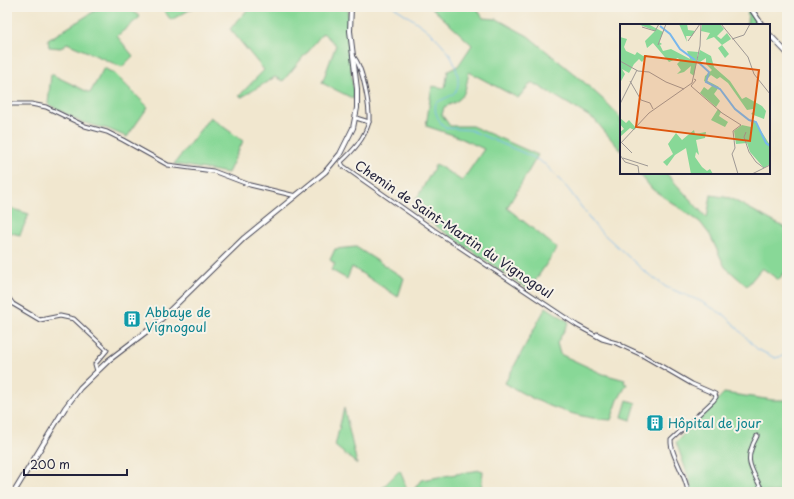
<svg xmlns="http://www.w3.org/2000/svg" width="794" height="499" font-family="'Playpen Sans',sans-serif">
<rect width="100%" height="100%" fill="#f7f3e8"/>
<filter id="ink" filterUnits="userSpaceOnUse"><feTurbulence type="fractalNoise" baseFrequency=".025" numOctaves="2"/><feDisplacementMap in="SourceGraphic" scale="8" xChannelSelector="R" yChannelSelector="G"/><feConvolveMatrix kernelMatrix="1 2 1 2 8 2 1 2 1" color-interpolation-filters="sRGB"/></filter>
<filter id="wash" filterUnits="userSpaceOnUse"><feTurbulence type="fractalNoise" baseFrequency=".012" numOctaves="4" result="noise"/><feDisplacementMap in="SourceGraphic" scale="16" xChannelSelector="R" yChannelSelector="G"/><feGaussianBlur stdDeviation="0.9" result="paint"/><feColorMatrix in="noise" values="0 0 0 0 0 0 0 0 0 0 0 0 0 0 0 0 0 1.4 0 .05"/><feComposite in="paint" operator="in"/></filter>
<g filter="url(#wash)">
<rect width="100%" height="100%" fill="#f1e7cf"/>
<!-- green -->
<g fill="#88d897" stroke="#557d69">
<path d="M 101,7 L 128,7 L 140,17 L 117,36 L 133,56 L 122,67 L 67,43 L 61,48 L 49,47 L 48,40 Z"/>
<path d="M 161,7 L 195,7 L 171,20 Z"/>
<path d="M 250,7 L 348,7 L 348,40 L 354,99 L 322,83 L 336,45 L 323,33 L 283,81 L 275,77 L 242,97 L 239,96 L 264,70 L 230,29 Z"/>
<path d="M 431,7 L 476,7 L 483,18 L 497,19 L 528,36 L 585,83 L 608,104 L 621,118 L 621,151 L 595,120 L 532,82 L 518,98 L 469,72 C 464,94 467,98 444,107 L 442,115 L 450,126 L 472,126 L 538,155 L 507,208 L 557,248 L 529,290 L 411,209 L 436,164 L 462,181 L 484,149 L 456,136 L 426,126 L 432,86 L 445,88 L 448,71 L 458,66 L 472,45 Z"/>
<path d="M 748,9 L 759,25 L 747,25 Z"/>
<path d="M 104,68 L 115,74 L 148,107 L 127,137 L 108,129 L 81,122 L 48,104 L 51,74 L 90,93 Z"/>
<path d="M 210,117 L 243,141 L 228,173 L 174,164 Z"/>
<path d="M 639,173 L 666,173 L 707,218 L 711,195 L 730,198 L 787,229 L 787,277 L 783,273 L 779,280 L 762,268 L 747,286 L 725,267 L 710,235 L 700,222 L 652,189 Z"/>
<path d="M 7,207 L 29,214 L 20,235 L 7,232 Z"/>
<path d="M 356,247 L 404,278 L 398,297 L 352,267 L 347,279 L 331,270 L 335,264 L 330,260 L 335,249 Z"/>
<path d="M 546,307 L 569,322 L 557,343 L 560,354 L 603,374 L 625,380 L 624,383 L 627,384 L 618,400 L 611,420 C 573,418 537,403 505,383 Z"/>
<path d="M 724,393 L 773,400 L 787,400 L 787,492 L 692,492 L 691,484 L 676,442 Z"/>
<path d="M 627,400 L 636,403 L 631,420 L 622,417 Z"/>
<path d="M 344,408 L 357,464 L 335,446 Z"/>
<path d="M 400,470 L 408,492 L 378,492 Z"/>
<path d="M 480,470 L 483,471 L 481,492 L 412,492 L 421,480 Z"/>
</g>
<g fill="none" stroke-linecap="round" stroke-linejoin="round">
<!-- stream -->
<path stroke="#78b7ec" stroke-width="1" d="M 394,7 C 420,24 454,44 458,78 C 458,82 459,89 455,92 C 451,97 442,99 436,103 C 433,112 439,121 445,128 L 470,130 L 533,157 L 546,165 L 569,190 L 596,227 L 644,271 L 666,287 L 700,301 L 726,316 L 757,349 L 775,358 L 787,355"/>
</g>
</g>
<g filter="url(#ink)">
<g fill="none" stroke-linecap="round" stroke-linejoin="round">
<!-- minor casing -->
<g stroke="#414051" stroke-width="5">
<g id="minor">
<path d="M 353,56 C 363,66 370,108 369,122"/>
<path d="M 7,104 L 31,104 L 46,107 L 85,126 L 107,132 L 123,140 L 168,165 L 213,171 L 250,185 L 296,196"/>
<path d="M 356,118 L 369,122 C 364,139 354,150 341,162 L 343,166 L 434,230 L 578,326 L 602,339 L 620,344"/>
<path d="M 7,296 L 13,304 L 40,320 L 60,316 L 74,319 L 107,350 L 95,364 L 97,371"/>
<path d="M 597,334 L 608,339"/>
<path d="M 618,344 L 642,355 L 692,384 L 715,394 L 716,397 L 713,401 L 671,440 C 670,455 686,474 688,492"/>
<path d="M 757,436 C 742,463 752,468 763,492"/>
</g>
</g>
<!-- tertiary casing -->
<g stroke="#414051" stroke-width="6">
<g id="tertiary">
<path d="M 750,7 L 762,25"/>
<path d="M 769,34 L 787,53"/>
<path d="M 14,492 L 65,408 L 80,388 L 109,360 L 155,325 L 244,238 L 325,172 L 340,154 L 353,128 L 357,108 L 357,89 L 350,31 L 351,7"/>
</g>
</g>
<!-- minor -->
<use href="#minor" stroke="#fff" stroke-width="3"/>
<!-- tertiary -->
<use href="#tertiary" stroke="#fff" stroke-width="4"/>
</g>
</g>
<!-- icons -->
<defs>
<g id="building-square" transform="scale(0.9)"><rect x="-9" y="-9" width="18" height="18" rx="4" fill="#0f9aa8" stroke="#f7f3e8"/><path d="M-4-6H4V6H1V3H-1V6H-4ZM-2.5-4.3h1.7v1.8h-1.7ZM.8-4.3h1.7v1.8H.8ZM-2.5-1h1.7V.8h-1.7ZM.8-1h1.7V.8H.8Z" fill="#fff"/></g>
</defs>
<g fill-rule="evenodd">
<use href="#building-square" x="132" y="319"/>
<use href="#building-square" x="655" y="423"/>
</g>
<g text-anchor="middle" stroke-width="4" stroke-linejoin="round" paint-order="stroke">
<!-- street labels -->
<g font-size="13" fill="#22223b" stroke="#f7f3e8">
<text transform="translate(454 229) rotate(34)" y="5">Chemin de Saint-Martin du Vignogoul</text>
</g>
<!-- culture labels -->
<g font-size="13" fill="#0d838f" stroke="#f7f3e8" text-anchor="start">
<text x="145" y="317">Abbaye de<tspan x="145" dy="15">Vignogoul</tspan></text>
<text x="668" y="428">Hôpital de jour</text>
</g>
</g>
<!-- overview -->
<g transform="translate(620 24)">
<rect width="150" height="150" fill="#f1e7cf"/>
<path d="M 18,0 L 28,0 L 43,8 L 39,18 L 42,20 L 40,21 L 43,27 L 51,25 L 70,35 L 67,27 L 78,28 L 74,52 L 70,49 L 71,42 L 64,48 L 57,50 L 61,46 L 57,40 L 60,37 L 58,34 L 49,38 L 33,19 L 27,24 L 25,17 L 35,7 ZM 59,0 L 67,0 L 68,6 L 75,7 L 72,12 L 66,12 L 67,18 ZM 82,0 L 100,0 L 104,5 L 97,12 L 101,15 L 107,9 L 111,15 L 102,21 L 109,30 L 105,34 L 98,24 L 102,21 L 94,13 L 86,16 L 90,9 L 81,7 ZM 0,13 L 7,15 L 4,23 L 6,27 L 15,31 L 17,28 L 23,32 L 27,31 L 22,38 L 19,35 L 14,40 L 9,49 L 2,45 L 5,50 L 0,59 ZM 80,26 L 91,32 L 94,43 L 110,57 L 122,75 L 126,73 L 142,82 L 146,87 L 144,95 L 131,90 L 134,87 L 133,85 L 127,86 L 108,59 L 100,53 L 97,55 L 91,51 L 86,56 L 99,63 L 94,70 L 100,77 L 96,83 L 80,69 L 84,63 L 88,66 L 92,62 L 84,57 L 85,52 L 92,46 L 86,40 L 86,34 L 80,38 L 77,36 ZM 98,85 L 101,88 L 99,92 L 108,98 L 105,103 L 91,96 ZM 0,94 L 6,99 L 9,96 L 16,104 L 14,106 L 10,104 L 1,112 L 0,108 L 4,105 L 0,100 ZM 134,96 L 150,121 L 150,140 L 144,144 L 130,128 L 127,119 L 116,120 L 114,107 L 122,101 L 131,103 L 131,98 ZM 74,106 L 75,110 L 86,108 L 85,114 L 76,116 L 79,131 L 76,128 L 75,133 L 82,143 L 87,147 L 90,145 L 93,150 L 71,150 L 66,124 L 55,131 L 47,142 L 43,138 L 53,130 L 48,120 L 56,109 L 62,116 Z" fill="#88d897"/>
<path fill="none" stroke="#78b7ec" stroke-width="2" d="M 40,2 L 50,10 L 60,25 L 75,36M 77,37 L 89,48 L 86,58 L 100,65 L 115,85 L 129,96 L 136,98 L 146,119 L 150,122"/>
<path fill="none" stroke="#9e9894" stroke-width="1" d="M 101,0 L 128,33 L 134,50 L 150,70M 22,3 L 35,7 L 39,0M 112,15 L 124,11 L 130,0M 68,17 L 80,0M 38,21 L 46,0M 0,37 L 18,47 L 29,48 L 46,58 L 64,65M 74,55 L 76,56 L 71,62 L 102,89M 10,57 L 21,76 L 30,79 L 33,85M 0,80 L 17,46M 102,89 L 121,101 L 113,107 L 115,124 L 112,130 L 118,150M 126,108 L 124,113 L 129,128 L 136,138 L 144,144M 2,119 L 12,129M 0,120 L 29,89 L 72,59 L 80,22 L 81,0M 0,131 L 5,138 L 18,142 L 19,150M 3,134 L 28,142M 132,150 L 150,141"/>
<path fill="#de560e" fill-opacity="0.15" stroke="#de560e" stroke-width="2" d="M 25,32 L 139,46 L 130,117 L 16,103 Z"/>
<rect width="150" height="150" fill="none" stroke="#22223b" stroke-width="2"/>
</g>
<!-- margin -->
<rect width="794" height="499" fill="none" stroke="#f7f3e8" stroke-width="24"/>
<!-- scale -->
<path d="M24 469v6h103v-6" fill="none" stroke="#22223b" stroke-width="2"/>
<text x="30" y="469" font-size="12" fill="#22223b" stroke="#f7f3e8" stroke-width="3" paint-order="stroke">200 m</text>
</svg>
